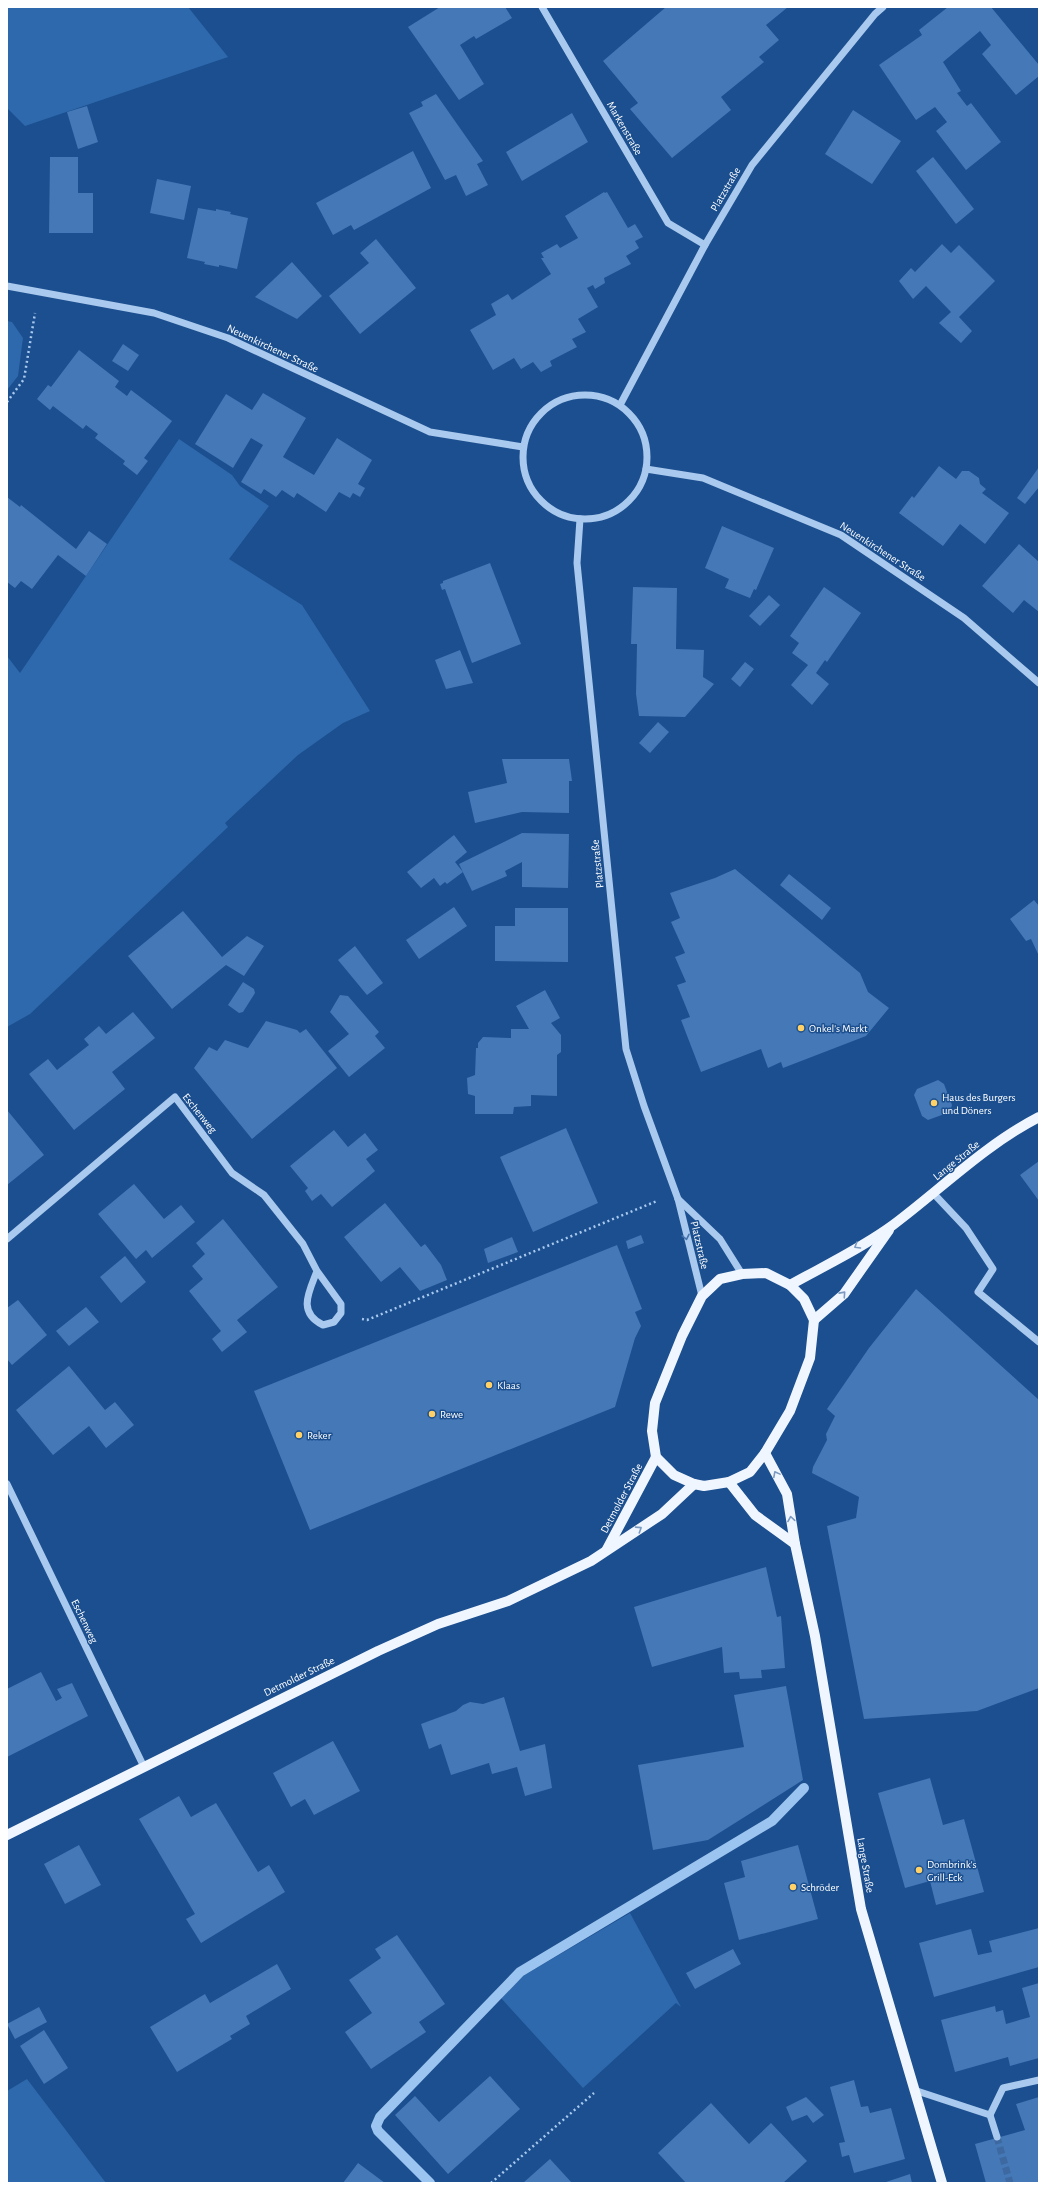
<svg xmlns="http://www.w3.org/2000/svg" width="1046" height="2190" font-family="'Alegreya Sans',sans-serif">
<rect width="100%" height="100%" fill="#1b4f8f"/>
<!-- green -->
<g fill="#2e69ad">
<path d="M 7,7 L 188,7 L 228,57 L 25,126 L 7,108 Z"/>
<path d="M 7,321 L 12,322 L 23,338 L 18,376 L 7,390 Z"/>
<path d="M 179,439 L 232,475 L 240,486 L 269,506 L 229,559 L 302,605 L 370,711 L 343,723 L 298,755 L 225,823 L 228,827 L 30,1014 L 7,1027 L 7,656 L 20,673 Z"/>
<path d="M 630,1913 L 681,2007 L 676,2003 L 583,2088 L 501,1998 L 523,1976 Z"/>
<path d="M 27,2079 L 106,2183 L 7,2183 L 7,2091 Z"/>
</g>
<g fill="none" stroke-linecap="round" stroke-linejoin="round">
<!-- stream -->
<path stroke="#9cc4f0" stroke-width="10" d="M 430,2183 L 378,2131 L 376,2126 L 380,2117 L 520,1972 L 772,1821 L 804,1788"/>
</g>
<!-- building -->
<g fill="#4478b7">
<path d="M 440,7 L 505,7 L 512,18 L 476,39 L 474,36 L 460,45 L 484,84 L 459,100 L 408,27 Z"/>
<path d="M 666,7 L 788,7 L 766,25 L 779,40 L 759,57 L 764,62 L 721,97 L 731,110 L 672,158 L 630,109 L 638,103 L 603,61 Z"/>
<path d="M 948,7 L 991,7 L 1039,65 L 1039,76 L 1016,95 L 982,54 L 991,45 L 980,31 L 943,62 L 961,91 L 957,93 L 967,106 L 971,103 L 1001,142 L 966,170 L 936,131 L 947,122 L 935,107 L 916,120 L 879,65 L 922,35 L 919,30 Z"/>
<path d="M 436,94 L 483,161 L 477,164 L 488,185 L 466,196 L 456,175 L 445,180 L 409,113 L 423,106 L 421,102 Z"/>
<path d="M 87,106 L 98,142 L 78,149 L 67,112 Z"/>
<path d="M 853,110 L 901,141 L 872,184 L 825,154 Z"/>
<path d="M 572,113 L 588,142 L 522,181 L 506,152 Z"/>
<path d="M 413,151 L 431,188 L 354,230 L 351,225 L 333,235 L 316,203 Z"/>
<path d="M 50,157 L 78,157 L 78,193 L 93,193 L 93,233 L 49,233 Z"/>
<path d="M 933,157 L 974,209 L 956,224 L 916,171 Z"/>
<path d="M 157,179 L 191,186 L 184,220 L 150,213 Z"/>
<path d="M 604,192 L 605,193 L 607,192 L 628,228 L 635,224 L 643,237 L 635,241 L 639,248 L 626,256 L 631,264 L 604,278 L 605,283 L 595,289 L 593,285 L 587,288 L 598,307 L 578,319 L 586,332 L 572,339 L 577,347 L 550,361 L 552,366 L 541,372 L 533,362 L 521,369 L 514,358 L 493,370 L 470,330 L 496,315 L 491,304 L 508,294 L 512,300 L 551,274 L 541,258 L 544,258 L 541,253 L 557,244 L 560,248 L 578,238 L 565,216 Z"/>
<path d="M 198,208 L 216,211 L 216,209 L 231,212 L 230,214 L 248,218 L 237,269 L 219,265 L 219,267 L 204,264 L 205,262 L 187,258 Z"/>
<path d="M 376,239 L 416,288 L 360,334 L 329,296 L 369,263 L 360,253 Z"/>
<path d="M 942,244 L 951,253 L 959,245 L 995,281 L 959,317 L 972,331 L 961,343 L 939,323 L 951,312 L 926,286 L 913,299 L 899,281 L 911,268 L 915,272 Z"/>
<path d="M 292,262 L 322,296 L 297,319 L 255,297 Z"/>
<path d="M 123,344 L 139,355 L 128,371 L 112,361 Z"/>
<path d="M 79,350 L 119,381 L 115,387 L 127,396 L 131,390 L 172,421 L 144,458 L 148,461 L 137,475 L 123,464 L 125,461 L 95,438 L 98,434 L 86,425 L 83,429 L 53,406 L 50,410 L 37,399 L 48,385 L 51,387 Z"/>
<path d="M 263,393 L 306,418 L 283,457 L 314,475 L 337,438 L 372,460 L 358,484 L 365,488 L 360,497 L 353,493 L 350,498 L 339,492 L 326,512 L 297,493 L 294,498 L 282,490 L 276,497 L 264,489 L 261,494 L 241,482 L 263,445 L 251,438 L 233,468 L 195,444 L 226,394 L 252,410 Z"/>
<path d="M 939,466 L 956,479 L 962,471 L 969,471 L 979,478 L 980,484 L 986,489 L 982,493 L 1009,513 L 985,544 L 960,524 L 943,546 L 899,513 L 912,496 L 914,498 Z"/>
<path d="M 1039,467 L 1039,487 L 1025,504 L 1017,498 Z"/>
<path d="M 7,497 L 20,507 L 21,505 L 76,549 L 89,531 L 107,544 L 86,576 L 58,555 L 32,589 L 21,581 L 15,588 L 7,582 Z"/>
<path d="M 722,526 L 774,548 L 756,590 L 754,589 L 750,598 L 725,588 L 729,579 L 705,568 Z"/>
<path d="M 1019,544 L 1039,562 L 1039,612 L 1024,600 L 1013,613 L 982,586 Z"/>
<path d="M 490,563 L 521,644 L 472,663 L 445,589 L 442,590 L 440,584 L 443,583 L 443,581 Z"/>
<path d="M 633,587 L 677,588 L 676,649 L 704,650 L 703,677 L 714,684 L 685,717 L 639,716 L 636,694 L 637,644 L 631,644 Z"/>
<path d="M 824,587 L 861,613 L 827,662 L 825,660 L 816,673 L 829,684 L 812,705 L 791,685 L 808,665 L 792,653 L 799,643 L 790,636 Z"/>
<path d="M 769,595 L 780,605 L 760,626 L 749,616 Z"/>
<path d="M 460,650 L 473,683 L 446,689 L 435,660 Z"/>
<path d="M 745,662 L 754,669 L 740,687 L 731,679 Z"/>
<path d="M 658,722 L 669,732 L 650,753 L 639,743 Z"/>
<path d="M 502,759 L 569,759 L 572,781 L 569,781 L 569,813 L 522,812 L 475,823 L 468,792 L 507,783 Z"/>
<path d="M 522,833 L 569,834 L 568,888 L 522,887 L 522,862 L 505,871 L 507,876 L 472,891 L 459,864 Z"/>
<path d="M 454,835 L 467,852 L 455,862 L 463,872 L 447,884 L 445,882 L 440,886 L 434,878 L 421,888 L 407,872 Z"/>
<path d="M 735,869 L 860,973 L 868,992 L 889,1008 L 866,1036 L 783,1068 L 781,1062 L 768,1068 L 761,1049 L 701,1072 L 681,1020 L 690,1017 L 677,985 L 686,982 L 675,957 L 685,953 L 671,922 L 680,918 L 670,893 L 715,878 Z"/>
<path d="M 789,874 L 831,908 L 822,920 L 780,885 Z"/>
<path d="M 1034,900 L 1039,906 L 1039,956 L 1031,939 L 1026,941 L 1010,919 Z"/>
<path d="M 454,907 L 467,926 L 419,959 L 406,940 Z"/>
<path d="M 515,908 L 568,908 L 568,962 L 495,961 L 495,926 L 515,926 Z"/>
<path d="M 183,911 L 222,957 L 247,936 L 264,946 L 244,976 L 226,965 L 172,1009 L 128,956 Z"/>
<path d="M 355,946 L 383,983 L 367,995 L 338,960 Z"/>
<path d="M 243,982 L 254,989 L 255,993 L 243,1012 L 239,1013 L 228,1005 Z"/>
<path d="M 545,990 L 560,1018 L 551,1023 L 561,1035 L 561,1052 L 557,1055 L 557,1096 L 531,1095 L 531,1106 L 514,1107 L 513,1114 L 475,1114 L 475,1096 L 468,1094 L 467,1078 L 475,1075 L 476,1048 L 478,1048 L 478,1043 L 483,1037 L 511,1038 L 511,1029 L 529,1029 L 516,1006 Z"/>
<path d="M 340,995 L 348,996 L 379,1032 L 375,1036 L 385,1048 L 349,1077 L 328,1051 L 349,1034 L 330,1012 Z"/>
<path d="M 133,1012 L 155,1038 L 112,1072 L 125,1089 L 74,1130 L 29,1074 L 48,1059 L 57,1070 L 89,1045 L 84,1039 L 99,1026 L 106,1034 Z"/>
<path d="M 266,1021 L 297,1030 L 300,1033 L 306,1029 L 337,1068 L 252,1139 L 194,1068 L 209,1047 L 217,1051 L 225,1040 L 248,1048 Z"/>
<path d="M 938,1080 L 944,1084 L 952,1105 L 950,1112 L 928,1120 L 922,1116 L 914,1095 L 917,1089 Z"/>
<path d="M 7,1110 L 44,1155 L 7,1185 Z"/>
<path d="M 566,1128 L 598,1203 L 533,1232 L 500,1157 Z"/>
<path d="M 334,1130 L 348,1147 L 365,1133 L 378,1150 L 366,1159 L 375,1171 L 332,1207 L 321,1194 L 312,1201 L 305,1191 L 308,1188 L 290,1166 Z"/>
<path d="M 1039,1161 L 1039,1201 L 1020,1175 Z"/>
<path d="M 134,1184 L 164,1219 L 181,1205 L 195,1222 L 152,1258 L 146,1250 L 136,1259 L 98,1214 Z"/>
<path d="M 385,1203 L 421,1247 L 425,1244 L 441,1265 L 447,1280 L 420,1291 L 400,1267 L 381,1282 L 344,1237 Z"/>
<path d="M 223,1219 L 278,1287 L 237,1320 L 247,1332 L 222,1352 L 212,1339 L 221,1331 L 189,1291 L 203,1279 L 192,1266 L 205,1254 L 196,1243 Z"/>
<path d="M 641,1235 L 644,1243 L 628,1249 L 626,1241 Z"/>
<path d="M 512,1237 L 518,1252 L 488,1263 L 484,1249 Z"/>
<path d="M 617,1245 L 642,1309 L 635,1312 L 641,1326 L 635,1338 L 615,1407 L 310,1530 L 254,1391 Z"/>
<path d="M 125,1256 L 146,1282 L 121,1303 L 100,1277 Z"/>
<path d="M 916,1289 L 1039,1400 L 1039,1688 L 977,1711 L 864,1719 L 827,1526 L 856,1518 L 859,1497 L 812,1473 L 813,1467 L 827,1440 L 826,1434 L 835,1416 L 827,1409 L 869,1348 Z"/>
<path d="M 18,1300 L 47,1335 L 12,1365 L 7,1359 L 7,1308 Z"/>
<path d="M 86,1307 L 99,1322 L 69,1346 L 56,1331 Z"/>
<path d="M 69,1366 L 105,1410 L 115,1402 L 134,1425 L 106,1448 L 89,1426 L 53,1455 L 16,1410 Z"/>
<path d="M 766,1567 L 777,1617 L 781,1616 L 785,1668 L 761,1670 L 762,1678 L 740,1679 L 739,1672 L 724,1673 L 722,1647 L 652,1667 L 634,1607 Z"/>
<path d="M 41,1672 L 56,1701 L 62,1698 L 57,1689 L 72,1683 L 88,1716 L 7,1757 L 7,1689 Z"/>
<path d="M 786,1686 L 803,1780 L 708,1840 L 653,1850 L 638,1765 L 744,1747 L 734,1695 Z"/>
<path d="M 504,1697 L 520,1751 L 545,1744 L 552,1788 L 525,1796 L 517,1767 L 492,1774 L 489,1763 L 451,1775 L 441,1744 L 429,1749 L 421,1724 L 456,1711 L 463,1705 L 470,1702 L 483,1704 Z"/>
<path d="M 333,1741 L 360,1791 L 314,1815 L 305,1799 L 291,1807 L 273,1773 Z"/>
<path d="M 930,1778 L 943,1825 L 964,1819 L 984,1892 L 936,1905 L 930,1881 L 905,1888 L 878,1793 Z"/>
<path d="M 179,1796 L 191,1817 L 216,1803 L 258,1872 L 269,1865 L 285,1892 L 201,1943 L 186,1919 L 195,1914 L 139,1819 Z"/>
<path d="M 79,1845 L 101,1885 L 65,1904 L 44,1864 Z"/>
<path d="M 798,1845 L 818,1919 L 739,1940 L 724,1883 L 745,1877 L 741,1861 Z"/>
<path d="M 1039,1928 L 1039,1967 L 934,1997 L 919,1943 L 971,1929 L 978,1955 L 992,1952 L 989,1941 Z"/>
<path d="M 397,1935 L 445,2004 L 419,2022 L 426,2032 L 371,2069 L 345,2032 L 372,2013 L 349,1980 L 381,1958 L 375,1949 Z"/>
<path d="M 733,1949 L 741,1964 L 695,1989 L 686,1973 Z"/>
<path d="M 277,1964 L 291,1989 L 246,2016 L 250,2024 L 230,2036 L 232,2039 L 177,2072 L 150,2027 L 205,1994 L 210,2003 Z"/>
<path d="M 1039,1983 L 1039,2058 L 1010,2066 L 1008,2057 L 955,2072 L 941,2020 L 995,2006 L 996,2012 L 1003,2010 L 1006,2024 L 1030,2017 L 1022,1988 Z"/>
<path d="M 39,2007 L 47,2022 L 15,2039 L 7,2024 Z"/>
<path d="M 44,2030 L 68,2068 L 44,2084 L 20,2046 Z"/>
<path d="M 490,2076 L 520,2109 L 448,2174 L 395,2115 L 415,2096 L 439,2122 Z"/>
<path d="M 854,2080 L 861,2107 L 868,2106 L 870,2113 L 891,2108 L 905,2159 L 854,2173 L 849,2155 L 842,2157 L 839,2143 L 845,2142 L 830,2087 Z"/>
<path d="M 806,2097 L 824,2115 L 813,2123 L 807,2115 L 792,2121 L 786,2107 Z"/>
<path d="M 1039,2097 L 1039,2182 L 986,2183 L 975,2144 L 1025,2130 L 1016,2104 Z"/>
<path d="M 711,2103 L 749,2144 L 771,2123 L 807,2161 L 783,2183 L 686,2183 L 658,2153 Z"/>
<path d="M 550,2159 L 572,2183 L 523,2183 Z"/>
<path d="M 358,2163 L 385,2183 L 343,2183 Z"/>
<path d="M 910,2174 L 912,2183 L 883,2183 Z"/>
</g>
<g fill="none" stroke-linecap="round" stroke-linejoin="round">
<!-- minor-tunnel -->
<path stroke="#3d69a0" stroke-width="7" stroke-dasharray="7 3.5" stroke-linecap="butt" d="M 997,2137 L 1010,2183"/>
<!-- path -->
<g stroke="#a9c9ee" stroke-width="2.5" stroke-dasharray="2 3" stroke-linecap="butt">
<path d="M 7,402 L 24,379 L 35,313"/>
<path d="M 362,1319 L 367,1320 L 657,1201"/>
<path d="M 491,2183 L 594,2093"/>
</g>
<!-- minor -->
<g stroke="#a9c9ee" stroke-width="7">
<path d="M 542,7 L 668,223 L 705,245"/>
<path d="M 7,286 L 154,313 L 228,338 L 430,432 L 523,447"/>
<circle cx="585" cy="457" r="62"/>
<path d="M 620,405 L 705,245 L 752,165 L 875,14 L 883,7"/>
<path d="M 646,469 L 703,478 L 841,535 L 964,618 L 1039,683"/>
<path d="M 580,519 L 577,563 L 626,1049 L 644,1106 L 678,1199 L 702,1296"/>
<path d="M 934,1194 L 966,1228 L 993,1269 L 978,1292 L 1039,1342"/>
<path d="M 678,1199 L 720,1239 L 742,1274"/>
<path d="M 7,1239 L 175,1097 L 232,1173 L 264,1195 L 303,1244 L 317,1271 L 341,1304 L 341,1313 L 334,1322 L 323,1325 C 297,1312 309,1292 317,1271"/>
<path d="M 7,1484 L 144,1767"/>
<path d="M 914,2090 L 990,2115 L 997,2137"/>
<path d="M 990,2115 L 1003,2088 L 1039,2080"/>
</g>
<!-- major -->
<g stroke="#f0f6ff" stroke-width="10">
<path d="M 766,1273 L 790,1285 L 804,1299 L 814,1320 L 810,1358 L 790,1411 L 765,1453 L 750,1472 L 729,1482 L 704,1486 L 694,1484 L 674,1475 L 656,1457 L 652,1431 L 655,1403 L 682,1336 L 702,1296 L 720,1279 L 742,1274 Z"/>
<path d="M 790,1285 C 824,1266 862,1248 893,1225 C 941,1189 985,1145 1039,1117"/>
<path d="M 814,1320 L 844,1294 L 889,1230"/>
<path d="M 765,1453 L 787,1494 L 795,1544 L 815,1636 L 861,1909 L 942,2183"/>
<path d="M 729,1482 L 755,1515 L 795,1544"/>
<path d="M 607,1549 L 656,1457"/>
<path d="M 7,1835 L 378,1651 L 438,1624 L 508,1601 L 591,1561 L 662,1514 L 694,1484"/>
</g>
</g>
<!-- one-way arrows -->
<defs><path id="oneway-chevron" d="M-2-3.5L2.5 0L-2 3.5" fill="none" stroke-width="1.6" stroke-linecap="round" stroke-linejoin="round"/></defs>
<use stroke="#4674ac" href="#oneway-chevron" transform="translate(686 1237) rotate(78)"/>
<g stroke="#7b9ac1">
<use href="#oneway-chevron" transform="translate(857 1246) rotate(149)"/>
<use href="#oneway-chevron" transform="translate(843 1294) rotate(-48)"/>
<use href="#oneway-chevron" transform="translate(776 1474) rotate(-118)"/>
<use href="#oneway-chevron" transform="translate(791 1519) rotate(-99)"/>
<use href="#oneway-chevron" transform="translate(639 1529) rotate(-33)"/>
</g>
<!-- markers -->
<g fill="#ffd166" stroke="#1b4f8f" stroke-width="1.5">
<circle cx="801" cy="1028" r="4"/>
<circle cx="934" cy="1103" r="4"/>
<circle cx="489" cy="1385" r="4"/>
<circle cx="432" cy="1414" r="4"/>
<circle cx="299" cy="1435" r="4"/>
<circle cx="919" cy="1870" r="4"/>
<circle cx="793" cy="1887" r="4"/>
</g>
<g text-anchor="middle" stroke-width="3" stroke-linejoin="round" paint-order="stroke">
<!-- street labels -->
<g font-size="11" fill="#fff" stroke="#1b4f8f">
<text transform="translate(625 128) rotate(60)" y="4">Markenstraße</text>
<text transform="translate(725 189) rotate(-60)" y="4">Platzstraße</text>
<text transform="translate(273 348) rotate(25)" y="4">Neuenkirchener Straße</text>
<text transform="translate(883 551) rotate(33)" y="4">Neuenkirchener Straße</text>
<text transform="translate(597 864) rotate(-96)" y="4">Platzstraße</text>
<text transform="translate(200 1113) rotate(51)" y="4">Eschenweg</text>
<text transform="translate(956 1160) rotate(-39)" y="4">Lange Straße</text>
<text transform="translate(700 1245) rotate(77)" y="4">Platzstraße</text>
<text transform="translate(621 1498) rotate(-62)" y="4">Detmolder Straße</text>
<text transform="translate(85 1621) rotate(64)" y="4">Eschenweg</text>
<text transform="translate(299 1676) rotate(-26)" y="4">Detmolder Straße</text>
<text transform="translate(866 1865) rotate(80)" y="4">Lange Straße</text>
</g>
<!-- poi labels -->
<g font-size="11" fill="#fff" stroke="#1b4f8f" text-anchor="start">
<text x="809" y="1032">Onkel's Markt</text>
<text x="942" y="1101">Haus des Burgers<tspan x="942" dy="13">und Döners</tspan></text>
<text x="497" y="1389">Klaas</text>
<text x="440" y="1418">Rewe</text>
<text x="307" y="1439">Reker</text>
<text x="927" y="1868">Dombrink's<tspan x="927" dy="13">Grill-Eck</tspan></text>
<text x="801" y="1891">Schröder</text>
</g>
</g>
<!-- border -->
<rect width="1046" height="2190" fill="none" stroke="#ffffff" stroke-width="16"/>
</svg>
